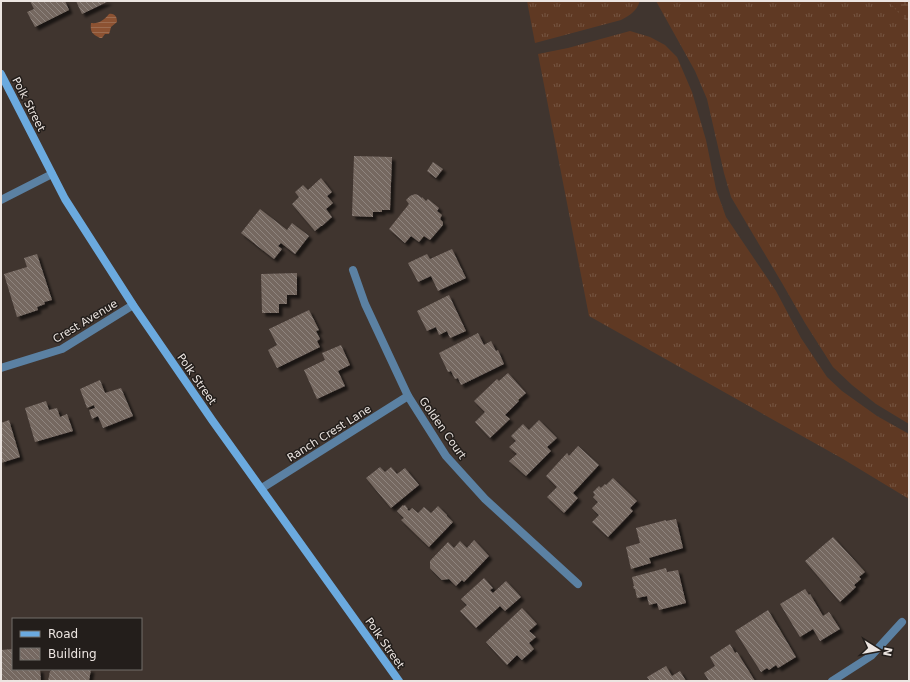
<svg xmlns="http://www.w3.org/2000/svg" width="910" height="682" font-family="'DejaVu Sans',sans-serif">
<defs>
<pattern id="grass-tufts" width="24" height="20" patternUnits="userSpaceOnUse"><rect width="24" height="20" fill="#5f3923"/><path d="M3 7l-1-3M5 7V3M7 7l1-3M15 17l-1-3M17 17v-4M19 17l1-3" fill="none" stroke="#765643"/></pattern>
<pattern id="wetland-marsh" width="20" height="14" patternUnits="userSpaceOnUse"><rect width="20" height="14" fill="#5f3923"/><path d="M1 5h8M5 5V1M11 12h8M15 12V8" fill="none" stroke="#765643"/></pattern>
<pattern id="water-rules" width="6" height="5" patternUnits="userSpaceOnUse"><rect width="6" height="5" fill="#8c5232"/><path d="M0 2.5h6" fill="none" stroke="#9c6b4f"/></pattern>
<pattern id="building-back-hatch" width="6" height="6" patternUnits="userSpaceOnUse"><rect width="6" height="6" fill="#756861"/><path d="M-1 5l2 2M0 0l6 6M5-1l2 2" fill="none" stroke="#8f857f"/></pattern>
<filter id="shadow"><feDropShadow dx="3.5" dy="3.5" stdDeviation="1" flood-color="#0009"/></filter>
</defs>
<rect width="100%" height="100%" fill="#40352f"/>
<!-- grass -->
<g fill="url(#grass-tufts)">
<path d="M 527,1 L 640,1 C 636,12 630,15 621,20 L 535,43 Z"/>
<path d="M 656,1 L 909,1 L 909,424 L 876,404 L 852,385 L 833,367 L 805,323 L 782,283 L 731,197 L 724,173 L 707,99 L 695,71 Z"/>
<path d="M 630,31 L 650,37 L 665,45 L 677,57 L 692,92 L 706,140 L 716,189 L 726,217 L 776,291 L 801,338 L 827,377 L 842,391 L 877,416 L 909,434 L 909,499 L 843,459 L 589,316 L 538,54 L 568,48 Z"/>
</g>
<!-- wetland -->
<path fill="url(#wetland-marsh)" d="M 889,1 L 909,1 L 909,24 L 896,10 Z"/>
<!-- water -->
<path fill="url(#water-rules)" d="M 109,14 C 115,13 117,17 117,22 L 111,27 L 110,31 L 109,34 L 105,34 L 102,38 L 100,38 C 92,34 90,32 91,23 C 99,24 104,20 109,14 Z"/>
<!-- building -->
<g fill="url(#building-back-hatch)" filter="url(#shadow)">
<path d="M 30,1 L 65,1 L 69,10 L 35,27 L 27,12 L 34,9 Z"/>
<path d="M 76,1 L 109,1 L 82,14 Z"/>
<path d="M 354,156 L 392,157 L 390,210 L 382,210 L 382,212 L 373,212 L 373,217 L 352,216 Z"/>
<path d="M 433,162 L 443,169 L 436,178 L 427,171 Z"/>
<path d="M 321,178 L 332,192 L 327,196 L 333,203 L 326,209 L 332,217 L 322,226 L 321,226 L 315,231 L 292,204 L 299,197 L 295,192 L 303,185 L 308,190 Z"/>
<path d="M 415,194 L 418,195 L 422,198 L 422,197 L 426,201 L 428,199 L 439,208 L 437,211 L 442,215 L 440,219 L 443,222 L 443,225 L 430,240 L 424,236 L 419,242 L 411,236 L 405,243 L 389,229 L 409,204 L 406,200 L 410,196 Z"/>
<path d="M 260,209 L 287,230 L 292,223 L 309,236 L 295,254 L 281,243 L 278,246 L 282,249 L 274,259 L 241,233 Z"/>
<path d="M 452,249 L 466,278 L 438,291 L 431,276 L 418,282 L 408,263 L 427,254 L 430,259 Z"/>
<path d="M 37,254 L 52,300 L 44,302 L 45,304 L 37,307 L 38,310 L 17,317 L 4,274 L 27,267 L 24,258 Z"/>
<path d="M 297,273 L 297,295 L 287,295 L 287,304 L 279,304 L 279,313 L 262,313 L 261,274 Z"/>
<path d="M 449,295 L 466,331 L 450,338 L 447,331 L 439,335 L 436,327 L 427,331 L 417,311 Z"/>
<path d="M 309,310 L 319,330 L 316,331 L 320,339 L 317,341 L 320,347 L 277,368 L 268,350 L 277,345 L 269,329 Z"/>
<path d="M 478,333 L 484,345 L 491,341 L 496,351 L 498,350 L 504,364 L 461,385 L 458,378 L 455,379 L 451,371 L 448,372 L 439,353 Z"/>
<path d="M 341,345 L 350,365 L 338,371 L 345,386 L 317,399 L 304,370 L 325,360 L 322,353 Z"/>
<path d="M 508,373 L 526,393 L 518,400 L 519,401 L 505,415 L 510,419 L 490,438 L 475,422 L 485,412 L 474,401 L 497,379 L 499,381 Z"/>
<path d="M 100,380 L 105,393 L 121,388 L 133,416 L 103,428 L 98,416 L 92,419 L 89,410 L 95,408 L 94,405 L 87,408 L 80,389 Z"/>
<path d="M 46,401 L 49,410 L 57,408 L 60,417 L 67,414 L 73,431 L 35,442 L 25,408 Z"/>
<path d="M 9,420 L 20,457 L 1,463 L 1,423 Z"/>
<path d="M 539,420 L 557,438 L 547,447 L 551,451 L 526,476 L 509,461 L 517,454 L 509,447 L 516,441 L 511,436 L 523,424 L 529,430 Z"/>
<path d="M 578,446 L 599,465 L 573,493 L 578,498 L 564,513 L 547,497 L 557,487 L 546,476 L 567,453 L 569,456 Z"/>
<path d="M 380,467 L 385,472 L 391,467 L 397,474 L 405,468 L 419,485 L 391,508 L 366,478 Z"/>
<path d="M 613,478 L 637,501 L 630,508 L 633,511 L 608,537 L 592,522 L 599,515 L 592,508 L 598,502 L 593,497 L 595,495 L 593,492 L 599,486 L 601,488 L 605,484 L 606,485 Z"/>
<path d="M 403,505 L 403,506 L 405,505 L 408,509 L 407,509 L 409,511 L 412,508 L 418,513 L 424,507 L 431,513 L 438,506 L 447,515 L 447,516 L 453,522 L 429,547 L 401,520 L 404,518 L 397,511 Z"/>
<path d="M 676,519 L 683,548 L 649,558 L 651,563 L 631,569 L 626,547 L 640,543 L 636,528 L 666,520 L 666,521 Z"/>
<path d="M 833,537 L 865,572 L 859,577 L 861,579 L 854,585 L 856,587 L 840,602 L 805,561 Z"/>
<path d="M 474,540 L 489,556 L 464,582 L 462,580 L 456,586 L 449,579 L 442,580 L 430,568 L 430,561 L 448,542 L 454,548 L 460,541 L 467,548 Z"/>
<path d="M 666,568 L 667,572 L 678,570 L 686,603 L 659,610 L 657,603 L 649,605 L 647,596 L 637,598 L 635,589 L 634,589 L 633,586 L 634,586 L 632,577 Z"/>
<path d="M 484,578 L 493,588 L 490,590 L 493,593 L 506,581 L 521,597 L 505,611 L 500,606 L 476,628 L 460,611 L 467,605 L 461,599 Z"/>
<path d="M 805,589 L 809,595 L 810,594 L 823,616 L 829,612 L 840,629 L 820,641 L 813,629 L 800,637 L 780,604 Z"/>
<path d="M 522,608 L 537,624 L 529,631 L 536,637 L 529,643 L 534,649 L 522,660 L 517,655 L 507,665 L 486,642 Z"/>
<path d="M 768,610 L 796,657 L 778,668 L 776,665 L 769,670 L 767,668 L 761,672 L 735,631 Z"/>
<path d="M 730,644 L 735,653 L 737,652 L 755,681 L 709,681 L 704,673 L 715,666 L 710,657 Z"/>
<path d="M 13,649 L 13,669 L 40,669 L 41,681 L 2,681 L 1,650 Z"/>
<path d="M 666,666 L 672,676 L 680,671 L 686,681 L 650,681 L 647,677 Z"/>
<path d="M 51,669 L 91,669 L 89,681 L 48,681 L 50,671 L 51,671 Z"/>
</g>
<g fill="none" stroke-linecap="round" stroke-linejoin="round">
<!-- lane -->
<path stroke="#5b81a3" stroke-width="8" d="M 1,200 L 52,174"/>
<!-- street -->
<g stroke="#5b81a3" stroke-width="8">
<path d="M 353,270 L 365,304 L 408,396 L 446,456 L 485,499 L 578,584"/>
<path d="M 1,368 L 62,349 L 133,305"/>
<path d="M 262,488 L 408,396"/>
<path d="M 832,681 L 871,656 L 902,622"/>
</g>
<!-- secondary -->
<path stroke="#6baadf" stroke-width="8" d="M 1,74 L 65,199 L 133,305 L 212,420 L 399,681"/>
</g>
<g text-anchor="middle" stroke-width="3" stroke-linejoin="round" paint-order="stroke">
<!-- street labels -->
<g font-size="11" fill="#ece5e1" stroke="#231e1b">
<text transform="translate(29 104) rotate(63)" y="4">Polk Street</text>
<text transform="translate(85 321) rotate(-31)" y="4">Crest Avenue</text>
<text transform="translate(197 379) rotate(55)" y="4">Polk Street</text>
<text transform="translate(443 428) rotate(55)" y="4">Golden Court</text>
<text transform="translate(329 433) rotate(-32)" y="4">Ranch Crest Lane</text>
<text transform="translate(385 643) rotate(55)" y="4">Polk Street</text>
</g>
</g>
<!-- border -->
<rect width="910" height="682" fill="none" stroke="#ece5e1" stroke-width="4"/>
<!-- legend -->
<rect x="12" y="618" width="130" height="52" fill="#231e1b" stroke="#736e6a"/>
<rect x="20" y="631" width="20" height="6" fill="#6baadf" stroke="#736e6a"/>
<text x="48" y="638" font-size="12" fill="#ece5e1">Road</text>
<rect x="20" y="648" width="20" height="12" fill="url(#building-back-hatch)" stroke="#736e6a"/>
<text x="48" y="658" font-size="12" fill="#ece5e1">Building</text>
<!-- north arrow -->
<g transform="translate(878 650) rotate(101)" stroke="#231e1b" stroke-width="3" paint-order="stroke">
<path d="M0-3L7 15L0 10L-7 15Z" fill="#ece5e1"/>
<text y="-6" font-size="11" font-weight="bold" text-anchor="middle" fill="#ece5e1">N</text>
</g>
</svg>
